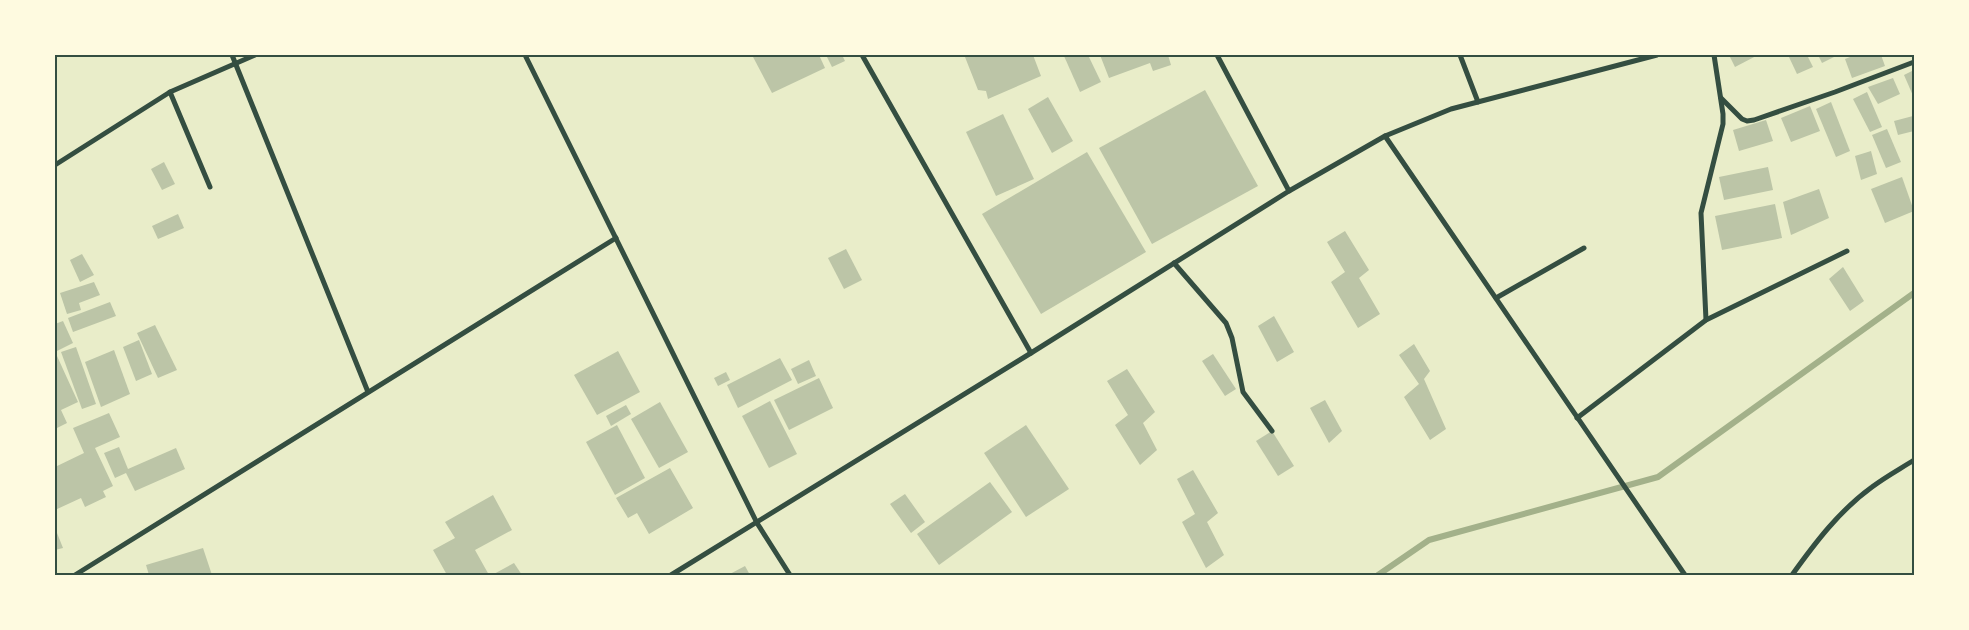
<svg xmlns="http://www.w3.org/2000/svg" width="1969" height="630" font-family="'Crimson Pro',serif">
<rect width="100%" height="100%" fill="#e9edc9"/>
<g fill="none" stroke-linecap="round" stroke-linejoin="round">
<!-- stream -->
<path stroke="#a3b18a" stroke-width="6" d="M 1378,575 L 1429,540 L 1658,477 L 1914,293"/>
</g>
<!-- building -->
<g fill="#bcc5a7">
<path d="M 752,55 L 819,55 L 825,68 L 772,93 Z"/>
<path d="M 826,55 L 842,55 L 845,61 L 832,67 Z"/>
<path d="M 969,55 L 1033,55 L 1041,76 L 988,99 L 986,91 L 978,90 L 965,57 Z"/>
<path d="M 1088,55 L 1101,82 L 1080,92 L 1064,56 Z"/>
<path d="M 1100,55 L 1168,55 L 1171,65 L 1153,71 L 1150,63 L 1109,78 Z"/>
<path d="M 1729,55 L 1758,55 L 1735,67 Z"/>
<path d="M 1788,55 L 1807,55 L 1813,67 L 1797,74 Z"/>
<path d="M 1818,55 L 1838,55 L 1822,63 Z"/>
<path d="M 1855,55 L 1881,55 L 1885,66 L 1852,78 L 1845,59 Z"/>
<path d="M 1914,70 L 1914,98 L 1904,75 Z"/>
<path d="M 1893,78 L 1900,94 L 1878,104 L 1868,87 Z"/>
<path d="M 1205,90 L 1258,186 L 1152,244 L 1099,148 Z"/>
<path d="M 1867,92 L 1882,127 L 1870,132 L 1853,99 Z"/>
<path d="M 1048,97 L 1073,141 L 1052,153 L 1028,109 Z"/>
<path d="M 1831,102 L 1850,151 L 1836,157 L 1816,109 Z"/>
<path d="M 1810,106 L 1820,131 L 1791,142 L 1781,118 Z"/>
<path d="M 1003,114 L 1034,179 L 996,196 L 966,132 Z"/>
<path d="M 1913,116 L 1914,131 L 1898,135 L 1894,121 Z"/>
<path d="M 1766,120 L 1773,141 L 1739,151 L 1733,130 Z"/>
<path d="M 1887,129 L 1901,162 L 1886,168 L 1872,135 Z"/>
<path d="M 1871,151 L 1877,174 L 1861,180 L 1855,156 Z"/>
<path d="M 1087,152 L 1146,252 L 1041,314 L 982,214 Z"/>
<path d="M 164,162 L 175,184 L 162,190 L 151,169 Z"/>
<path d="M 1768,167 L 1773,190 L 1724,200 L 1719,177 Z"/>
<path d="M 1902,177 L 1914,211 L 1885,223 L 1871,189 Z"/>
<path d="M 1819,189 L 1829,218 L 1791,235 L 1783,202 Z"/>
<path d="M 1775,204 L 1782,238 L 1722,250 L 1715,216 Z"/>
<path d="M 178,214 L 184,228 L 158,239 L 152,226 Z"/>
<path d="M 1345,231 L 1369,270 L 1359,278 L 1380,314 L 1358,328 L 1331,282 L 1345,272 L 1327,242 Z"/>
<path d="M 846,249 L 862,280 L 844,289 L 828,258 Z"/>
<path d="M 82,254 L 94,275 L 80,282 L 70,260 Z"/>
<path d="M 1843,267 L 1864,301 L 1850,311 L 1829,279 Z"/>
<path d="M 94,282 L 100,295 L 79,303 L 81,310 L 67,314 L 60,293 Z"/>
<path d="M 110,302 L 116,316 L 73,332 L 68,318 Z"/>
<path d="M 1274,316 L 1294,352 L 1277,362 L 1258,326 Z"/>
<path d="M 63,321 L 73,343 L 55,352 L 55,324 Z"/>
<path d="M 155,325 L 177,370 L 158,378 L 137,333 Z"/>
<path d="M 139,340 L 152,374 L 136,381 L 123,347 Z"/>
<path d="M 1414,344 L 1430,371 L 1424,379 L 1446,429 L 1430,440 L 1404,397 L 1419,384 L 1399,355 Z"/>
<path d="M 76,347 L 96,404 L 82,409 L 61,352 Z"/>
<path d="M 114,350 L 130,394 L 101,407 L 85,362 Z"/>
<path d="M 618,351 L 640,392 L 597,415 L 574,375 Z"/>
<path d="M 1213,354 L 1236,389 L 1225,396 L 1202,361 Z"/>
<path d="M 57,356 L 78,402 L 61,410 L 67,423 L 55,429 L 55,357 Z"/>
<path d="M 780,358 L 792,380 L 738,408 L 727,385 Z"/>
<path d="M 809,360 L 816,376 L 798,384 L 791,369 Z"/>
<path d="M 1127,369 L 1155,412 L 1143,423 L 1157,450 L 1140,465 L 1115,425 L 1128,415 L 1107,381 Z"/>
<path d="M 726,372 L 730,380 L 718,386 L 714,378 Z"/>
<path d="M 819,378 L 833,408 L 789,430 L 774,400 Z"/>
<path d="M 1325,400 L 1342,431 L 1329,443 L 1310,408 Z"/>
<path d="M 770,401 L 797,454 L 769,468 L 742,416 Z"/>
<path d="M 660,402 L 688,452 L 659,468 L 631,419 Z"/>
<path d="M 626,405 L 631,414 L 611,426 L 606,416 Z"/>
<path d="M 109,413 L 120,437 L 95,448 L 113,486 L 103,491 L 106,497 L 85,507 L 81,498 L 55,510 L 55,467 L 84,453 L 73,428 Z"/>
<path d="M 617,425 L 645,478 L 615,495 L 586,442 Z"/>
<path d="M 1026,425 L 1069,489 L 1026,517 L 984,453 Z"/>
<path d="M 1272,431 L 1294,466 L 1278,476 L 1256,441 Z"/>
<path d="M 119,447 L 128,469 L 176,448 L 185,469 L 135,491 L 126,473 L 115,478 L 104,453 Z"/>
<path d="M 670,468 L 693,508 L 649,534 L 637,513 L 628,518 L 616,498 Z"/>
<path d="M 1193,470 L 1218,513 L 1207,522 L 1224,555 L 1206,568 L 1182,522 L 1195,514 L 1177,479 Z"/>
<path d="M 990,482 L 1012,512 L 939,565 L 917,534 Z"/>
<path d="M 905,494 L 925,522 L 911,533 L 890,504 Z"/>
<path d="M 493,495 L 512,530 L 475,550 L 489,575 L 447,575 L 433,550 L 455,538 L 445,522 Z"/>
<path d="M 55,528 L 63,548 L 55,550 Z"/>
<path d="M 203,548 L 212,575 L 149,575 L 146,565 Z"/>
<path d="M 514,563 L 522,575 L 492,575 Z"/>
<path d="M 745,566 L 750,575 L 728,575 Z"/>
</g>
<g fill="none" stroke-linecap="round" stroke-linejoin="round">
<!-- minor -->
<g stroke="#344e41" stroke-width="5">
<path d="M 232,55 L 368,392"/>
<path d="M 525,55 L 757,523 L 790,575"/>
<path d="M 862,55 L 1031,353"/>
<path d="M 1217,55 L 1289,191"/>
<path d="M 1460,55 L 1478,102"/>
<path d="M 170,92 L 210,187"/>
<path d="M 1721,98 L 1742,119 L 1747,121 L 1754,120 L 1835,92 L 1914,62"/>
<path d="M 1385,136 L 1685,575"/>
<path d="M 55,165 L 170,92 L 255,55"/>
<path d="M 1174,263 L 1226,323 L 1232,338 L 1243,392 L 1272,431"/>
<path d="M 1496,298 L 1584,248"/>
<path d="M 1706,320 L 1701,213 L 1723,124 L 1723,114 L 1714,55"/>
<path d="M 1577,418 L 1706,320 L 1847,251"/>
<path d="M 75,575 L 616,238"/>
<path d="M 671,575 L 1031,353 L 1289,191 L 1385,136 L 1451,109 L 1657,55"/>
<path d="M 1792,575 C 1815,543 1839,511 1872,487 C 1885,477 1900,469 1914,460"/>
</g>
</g>
<!-- border -->
<rect width="1969" height="630" fill="none" stroke="#fefae0" stroke-width="112"/>
<rect x="56" y="56" width="1857" height="518" fill="none" stroke="#344e41" stroke-width="2"/>
</svg>
